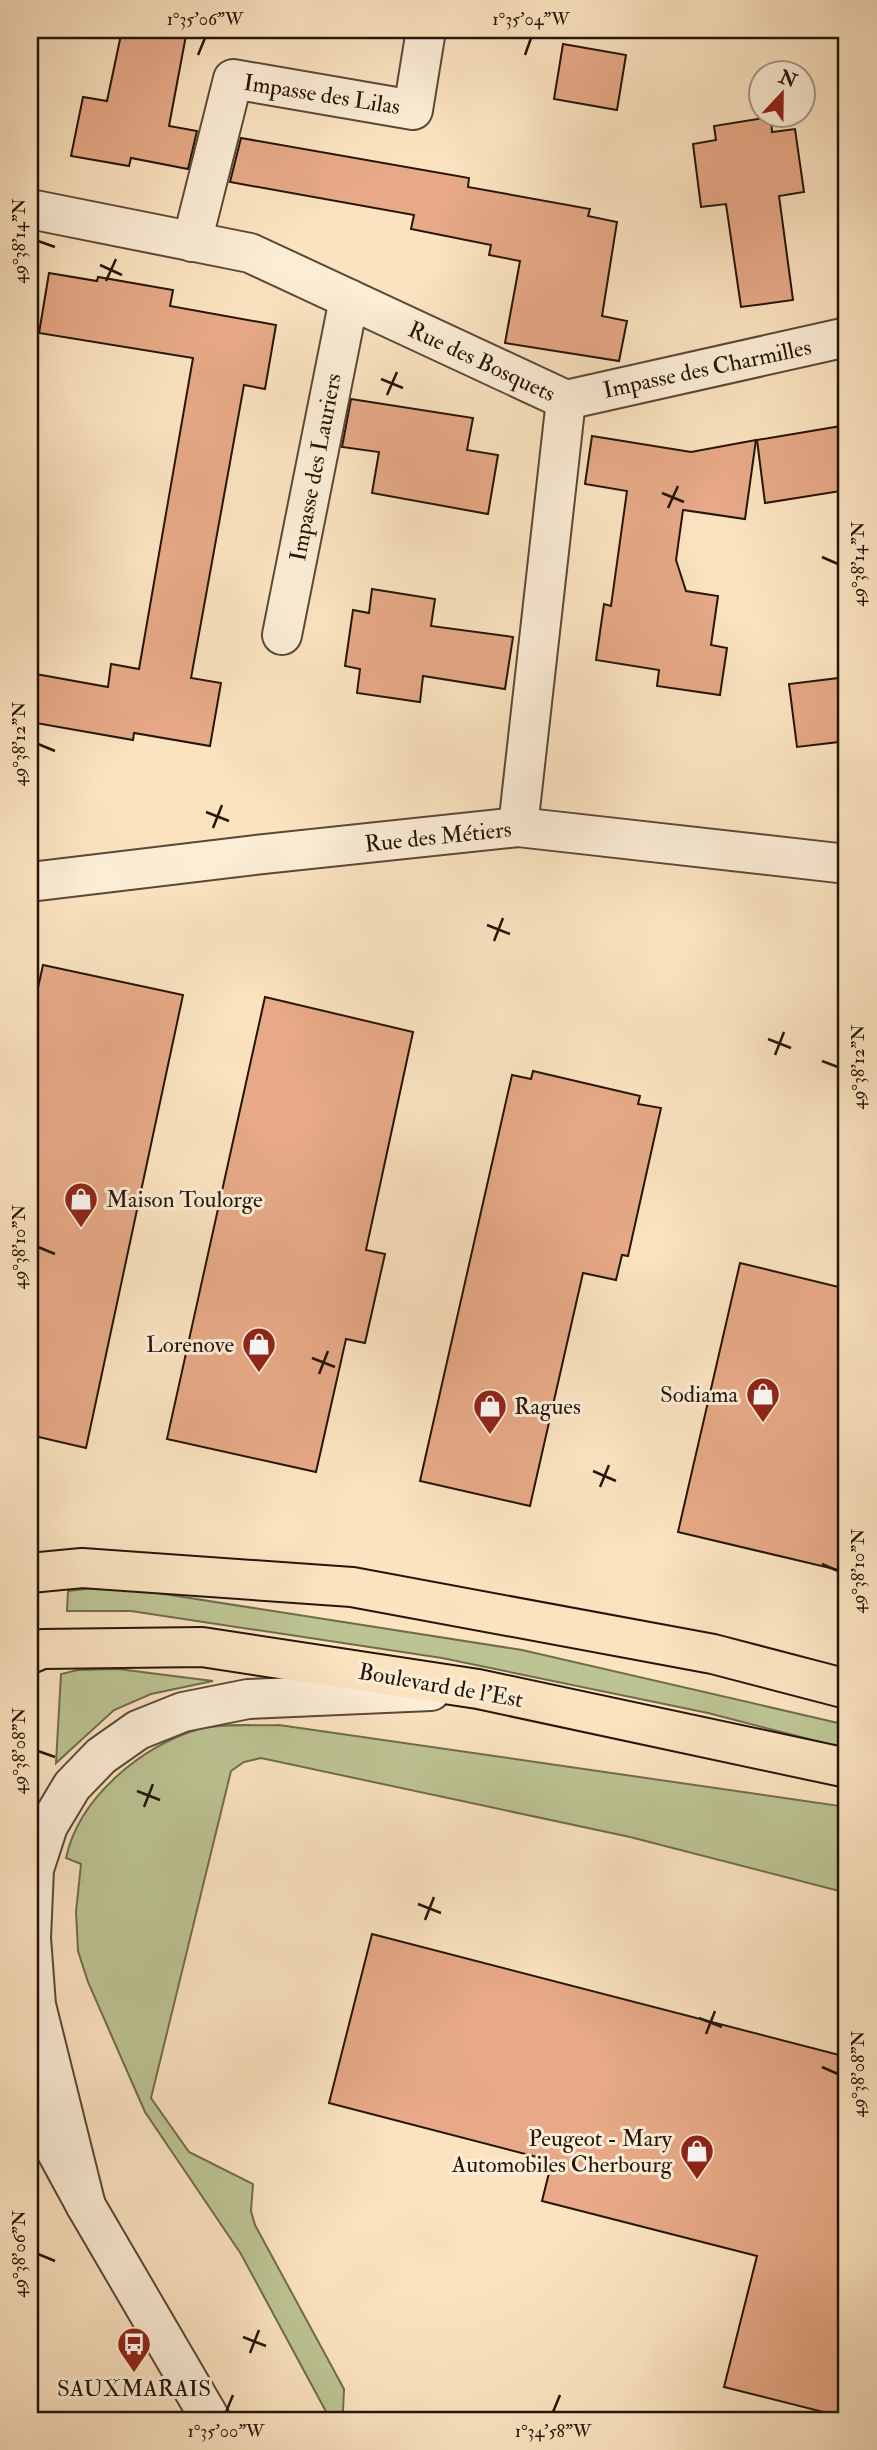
<svg xmlns="http://www.w3.org/2000/svg" width="877" height="2450" font-family="'IM FELL Double Pica',serif">
<rect width="100%" height="100%" fill="#fbe3c0"/>
<filter id="stains"><feTurbulence type="fractalNoise" baseFrequency=".00286" numOctaves="4"/><feColorMatrix values="0 0 0 0 .2 0 0 0 0 .09 0 0 0 0 .02 0 0 0 .5 -.17"/></filter>
<radialGradient id="worn" r=".72"><stop offset=".6" stop-color="#630" stop-opacity="0"/><stop offset="1" stop-color="#630" stop-opacity=".3"/></radialGradient>
<!-- green -->
<g fill="#bdc493" stroke="#706c4e" stroke-width="2">
<path d="M 113,1586 L 522,1650 L 847,1725 L 847,1749 L 708,1713 L 442,1658 L 131,1611 L 67,1611 L 68,1591 Z"/>
<path d="M 118,1669 L 213,1681 L 151,1694 L 114,1710 L 56,1763 L 61,1674 L 78,1670 Z"/>
<path d="M 279,1725 L 847,1807 L 847,1893 L 630,1837 L 261,1758 L 244,1762 L 231,1771 L 151,2098 L 189,2152 L 253,2184 L 251,2211 L 255,2225 L 344,2389 L 343,2411 L 330,2419 L 241,2254 L 145,2112 L 88,1982 L 78,1951 L 76,1912 L 81,1864 L 66,1858 C 79,1797 142,1746 199,1729 C 218,1723 258,1726 279,1725 Z"/>
</g>
<!-- building -->
<g fill="#e7a987" stroke="#241509" stroke-width="2">
<path d="M 122,30 L 187,30 L 169,126 L 197,131 L 188,169 L 131,158 L 129,166 L 71,156 L 83,97 L 107,101 Z"/>
<path d="M 563,44 L 626,55 L 617,110 L 554,99 Z"/>
<path d="M 771,117 L 772,132 L 795,129 L 804,192 L 779,196 L 793,300 L 741,307 L 726,204 L 701,207 L 693,144 L 716,140 L 714,126 Z"/>
<path d="M 241,138 L 469,178 L 468,187 L 590,209 L 588,216 L 617,222 L 602,316 L 627,321 L 619,361 L 505,343 L 520,261 L 489,255 L 491,245 L 411,229 L 414,215 L 230,182 Z"/>
<path d="M 49,273 L 97,281 L 98,277 L 173,290 L 170,306 L 276,325 L 265,389 L 244,385 L 191,678 L 221,683 L 210,746 L 134,733 L 133,740 L 30,722 L 30,673 L 108,687 L 111,664 L 139,669 L 193,358 L 39,333 Z"/>
<path d="M 351,399 L 473,418 L 467,450 L 498,455 L 488,514 L 372,493 L 379,452 L 342,447 Z"/>
<path d="M 847,425 L 847,490 L 765,503 L 757,440 Z"/>
<path d="M 592,436 L 691,452 L 756,440 L 745,519 L 683,510 L 676,560 L 686,591 L 718,596 L 711,645 L 727,648 L 720,695 L 657,686 L 659,670 L 596,660 L 604,604 L 611,606 L 627,491 L 585,484 Z"/>
<path d="M 372,589 L 435,599 L 431,626 L 513,637 L 505,689 L 423,676 L 420,702 L 357,693 L 360,669 L 345,666 L 353,610 L 369,613 Z"/>
<path d="M 847,677 L 847,741 L 797,747 L 789,684 Z"/>
<path d="M 43,965 L 183,995 L 86,1448 L 30,1435 L 30,1024 Z"/>
<path d="M 265,997 L 413,1032 L 366,1250 L 385,1254 L 365,1343 L 346,1339 L 316,1472 L 167,1439 Z"/>
<path d="M 533,1071 L 640,1096 L 638,1104 L 661,1108 L 628,1256 L 622,1255 L 616,1280 L 583,1273 L 530,1506 L 420,1481 L 512,1075 L 531,1079 Z"/>
<path d="M 740,1263 L 847,1289 L 847,1572 L 678,1532 Z"/>
<path d="M 372,1934 L 847,2057 L 847,2418 L 724,2387 L 757,2256 L 542,2201 L 552,2161 L 329,2103 Z"/>
</g>
<g fill="none" stroke-linecap="round" stroke-linejoin="round">
<!-- minor casing -->
<g stroke="#5a4837" stroke-width="42">
<g id="minor">
<path d="M 30,209 L 250,253 L 566,400 L 518,827"/>
<path d="M 192,242 L 233,79 L 413,110 L 426,30"/>
<path d="M 566,400 L 847,337"/>
<path d="M 282,635 L 349,299"/>
<path d="M 30,882 L 255,855 L 518,827 L 847,864"/>
<path d="M 30,2103 L 86,2206 L 211,2420"/>
<path d="M 86,2206 L 36,2005 L 31,1938 L 34,1869 L 48,1826 L 72,1786 L 101,1756 L 138,1730 L 183,1712 L 248,1699 L 431,1691"/>
</g>
</g>
<!-- primary casing -->
<g stroke="#241509" stroke-width="42">
<g id="primary">
<path d="M 30,1573 L 82,1568 L 352,1587 L 713,1654 L 847,1689"/>
<path d="M 30,1654 L 42,1649 L 202,1647 L 478,1689 L 847,1768"/>
</g>
</g>
<!-- minor -->
<use href="#minor" stroke="#fcedd6" stroke-width="38"/>
<!-- primary -->
<use href="#primary" stroke="#fbe3c0" stroke-width="38"/>
</g>
<!-- ticks -->
<path fill="none" stroke="#241509" stroke-width="2.5" d="M 198,55 L 205,38M 525,55 L 531,38M 38,241 L 55,247M 100,265 L 122,275M 106,281 L 116,259M 381,379 L 403,388M 387,395 L 397,372M 662,493 L 684,502M 668,508 L 678,486M 822,557 L 838,564M 38,744 L 55,751M 206,812 L 229,821M 213,828 L 222,805M 487,925 L 510,934M 494,941 L 503,918M 768,1039 L 791,1048M 775,1055 L 784,1032M 822,1061 L 838,1067M 38,1247 L 55,1254M 312,1358 L 335,1367M 319,1374 L 328,1351M 593,1471 L 616,1481M 600,1487 L 609,1465M 822,1564 L 838,1571M 38,1751 L 55,1757M 137,1791 L 160,1800M 144,1807 L 153,1784M 418,1904 L 441,1913M 425,1920 L 434,1897M 699,2018 L 722,2027M 706,2034 L 715,2011M 822,2067 L 838,2074M 38,2254 L 55,2261M 243,2337 L 266,2346M 250,2353 L 259,2330M 226,2412 L 233,2395M 553,2412 L 560,2395"/>
<!-- icons -->
<defs>
<g id="shop-pin" transform="scale(1.75)"><path d="M0 17L-7.5 6A9.5 9.5 0 1 1 7.5 6Z" fill="#8f2418" stroke="#fcedd6"/><path d="M-5-2.5h2.3a2.7 3.5 0 0 1 5.4 0H5L5.5 6h-11ZM-1.5-2.5h3a1.5 2.3 0 0 0-3 0Z" fill="#fff"/></g>
<g id="bus-pin" transform="scale(1.75)"><path d="M0 17L-7.5 6A9.5 9.5 0 1 1 7.5 6Z" fill="#8f2418" stroke="#fcedd6"/><path d="M-5-6H5V4H4V6H2V4H-2V6H-4V4H-5ZM-3.5-4V0h7V-4ZM-3.5 1.2v1.5H-2V1.2ZM2 1.2v1.5H3.5V1.2Z" fill="#fff"/></g>
</defs>
<g fill-rule="evenodd">
<use href="#shop-pin" x="81" y="1199"/>
<use href="#shop-pin" x="259" y="1344"/>
<use href="#shop-pin" x="763" y="1394"/>
<use href="#shop-pin" x="490" y="1406"/>
<use href="#shop-pin" x="697" y="2151"/>
<use href="#bus-pin" x="134" y="2344"/>
</g>
<g text-anchor="middle" stroke-width="6" stroke-linejoin="round" paint-order="stroke">
<!-- street labels -->
<g font-size="23" fill="#241509" stroke="#fcedd6">
<text transform="translate(322 94) rotate(9)" y="8">Impasse des Lilas</text>
<text transform="translate(482 361) rotate(25)" y="8">Rue des Bosquets</text>
<text transform="translate(707 368) rotate(-12)" y="8">Impasse des Charmilles</text>
<text transform="translate(315 467) rotate(-79)" y="8">Impasse des Lauriers</text>
<text transform="translate(438 836) rotate(-6)" y="8">Rue des Métiers</text>
<text transform="translate(441 1685) rotate(10)" y="8">Boulevard de l'Est</text>
</g>
<!-- poi labels -->
<g font-size="23" fill="#241509" stroke="#fcedd6" text-anchor="end">
<text x="106" y="1207" text-anchor="start">Maison Toulorge</text>
<text x="234" y="1352">Lorenove</text>
<text x="738" y="1402">Sodiama</text>
<text x="514" y="1414" text-anchor="start">Ragues</text>
<text x="672" y="2146">Peugeot - Mary<tspan x="672" dy="26">Automobiles Cherbourg</tspan></text>
<text x="134" y="2396" text-anchor="middle">SAUXMARAIS</text>
</g>
</g>
<!-- margin -->
<rect width="877" height="2450" fill="none" stroke="#fbe3c0" stroke-width="77"/>
<!-- north arrow -->
<g transform="translate(782 94) rotate(22)"><circle r="33" fill="#fcedd6" stroke="#a69784" stroke-width="2"/>
<path d="M0-5L12 26L0 18L-12 26Z" fill="#8f2418"/>
<text y="-10" font-size="19" font-weight="bold" text-anchor="middle" fill="#241509">N</text>
</g>
<rect x="38" y="38" width="800" height="2374" fill="none" stroke="#241509" stroke-width="2.5"/>
<g font-size="18" text-anchor="middle" fill="#241509">
<text x="205" y="25">1°35'06"W</text>
<text x="531" y="25">1°35'04"W</text>
<text transform="translate(19 241) rotate(-90)" y="6">49°38'14"N</text>
<text transform="translate(858 564) rotate(-90)" y="6">49°38'14"N</text>
<text transform="translate(19 744) rotate(-90)" y="6">49°38'12"N</text>
<text transform="translate(858 1067) rotate(-90)" y="6">49°38'12"N</text>
<text transform="translate(19 1247) rotate(-90)" y="6">49°38'10"N</text>
<text transform="translate(858 1571) rotate(-90)" y="6">49°38'10"N</text>
<text transform="translate(19 1751) rotate(-90)" y="6">49°38'08"N</text>
<text transform="translate(858 2074) rotate(-90)" y="6">49°38'08"N</text>
<text transform="translate(19 2254) rotate(-90)" y="6">49°38'06"N</text>
<text x="226" y="2437">1°35'00"W</text>
<text x="553" y="2437">1°34'58"W</text>
</g>
<rect width="100%" height="100%" filter="url(#stains)"/>
<rect width="100%" height="100%" fill="url(#worn)"/>
</svg>
